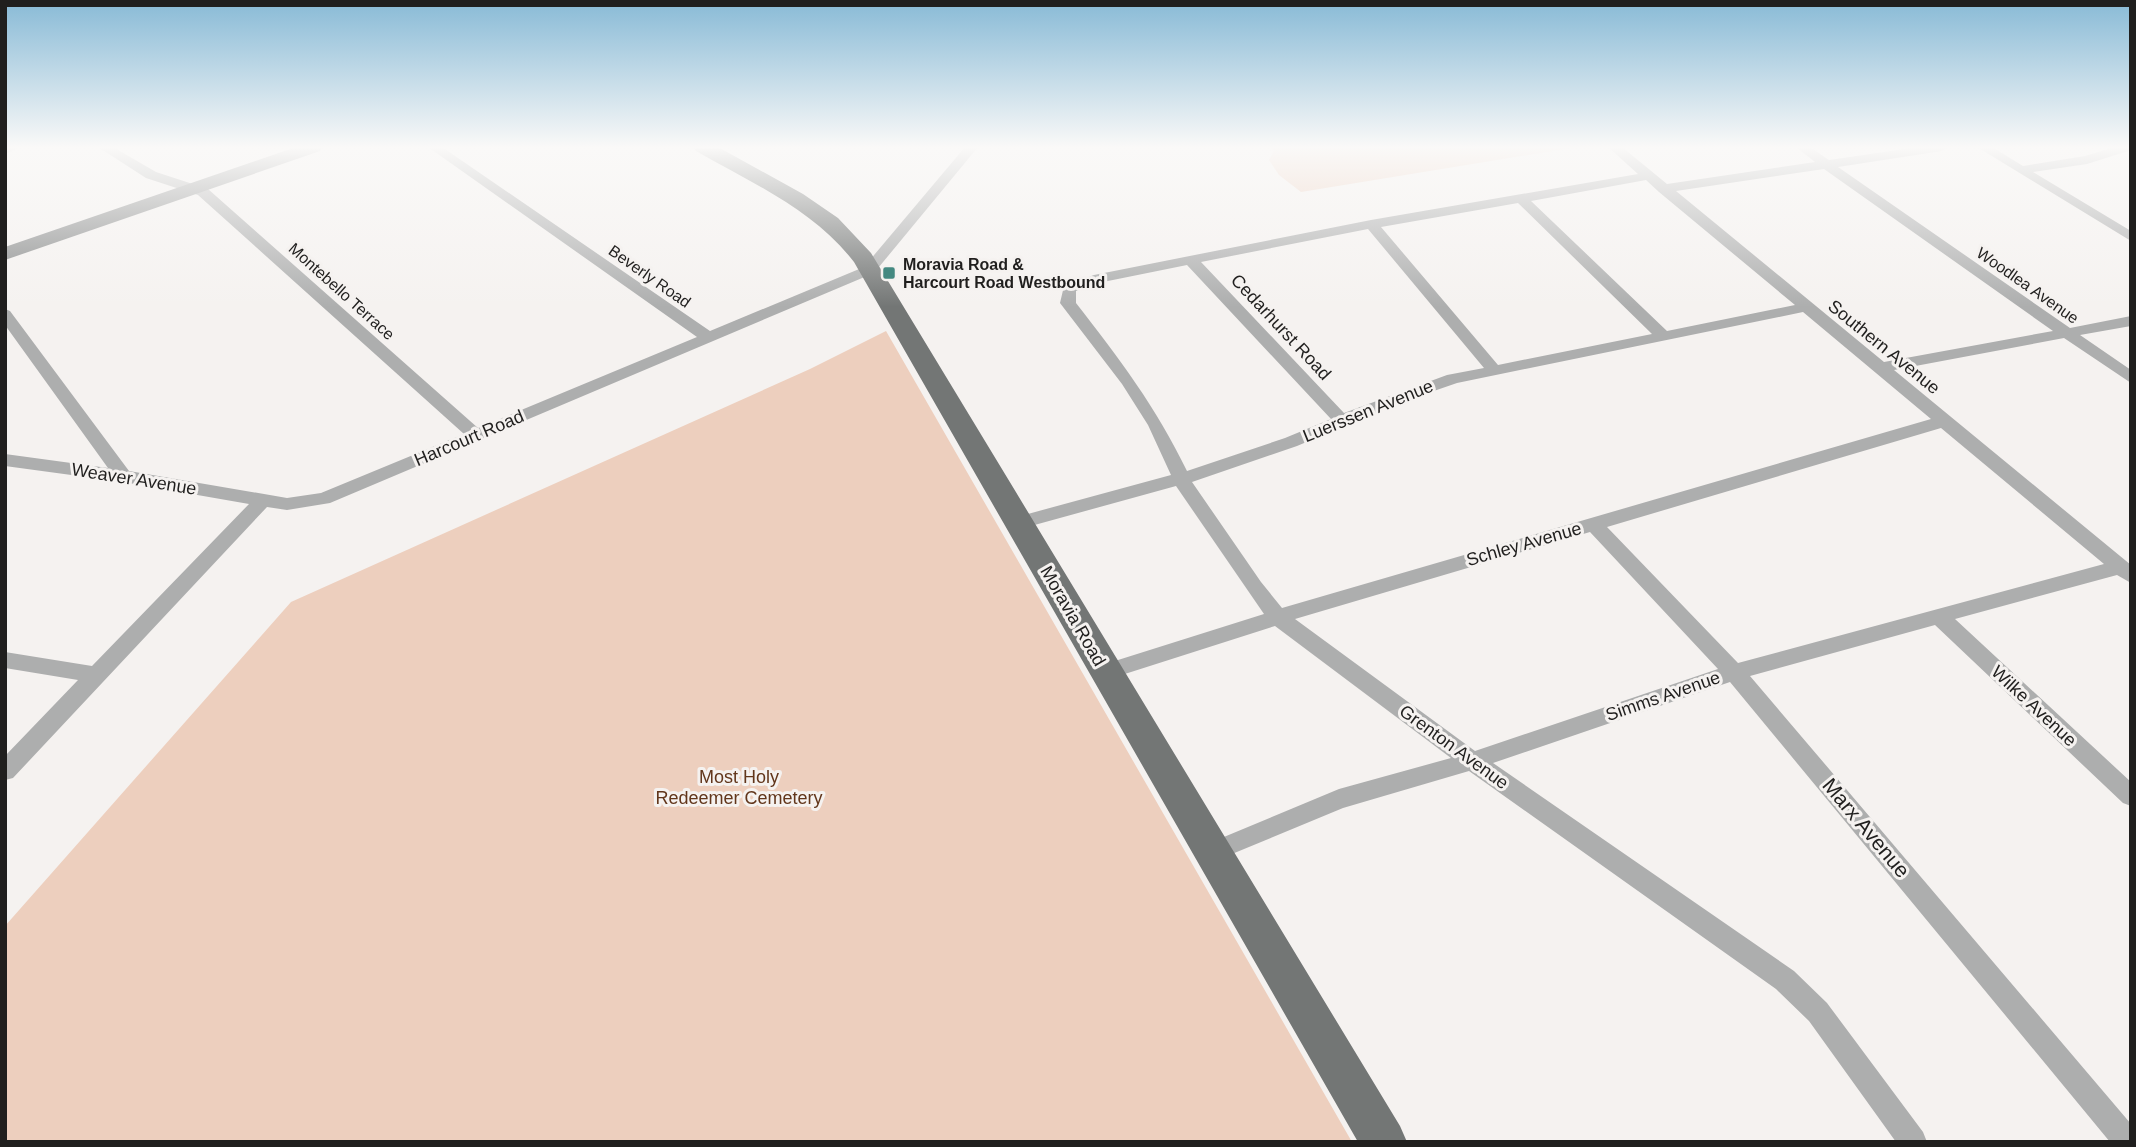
<svg xmlns="http://www.w3.org/2000/svg" width="2136" height="1147" font-family="Helvetica,sans-serif">
<rect width="100%" height="100%" fill="#f5f2f0"/>
<!-- green -->
<g fill="#edcfbe">
<path d="M 1271,147 L 1577,147 L 1301,192 L 1279,175 L 1269,160 L 1274,151 Z"/>
<path d="M 886,331 L 1352,1142 L 5,1142 L 5,926 L 291,602 L 810,369 Z"/>
</g>
<g fill="none" stroke-linecap="round" stroke-linejoin="round">
<!-- street -->
<g fill="#adaeae" fill-rule="evenodd">
<path d="M 5,147 L 21,147 L 5,154 Z"/>
<path d="M 98,147 L 113,147 L 156,172 L 208,189 L 478,428 L 697,337 L 428,147 L 442,147 L 710,331 L 864,267 L 965,147 L 978,147 L 874,273 L 330,503 L 287,510 L 267,507 L 13,778 L 5,780 L 5,756 L 78,680 L 5,668 L 5,652 L 92,666 L 249,504 L 123,482 L 5,466 L 5,454 L 108,468 L 5,325 L 5,309 L 10,311 L 129,471 L 287,498 L 321,493 L 464,434 L 198,195 L 146,178 Z"/>
<path d="M 1608,147 L 1622,147 L 1667,184 L 1815,162 L 1796,147 L 1810,147 L 1829,160 L 1918,147 L 1948,147 L 1942,151 L 1838,167 L 2070,328 L 2131,316 L 2131,326 L 2080,335 L 2131,370 L 2131,383 L 2064,338 L 1894,370 L 2131,565 L 2131,583 L 2117,575 L 1955,619 L 2131,782 L 2131,806 L 2123,803 L 1935,625 L 1750,676 L 2131,1124 L 2131,1142 L 2110,1142 L 1730,682 L 1493,763 L 1794,971 L 1827,1003 L 1923,1132 L 1927,1142 L 1896,1142 L 1809,1021 L 1776,989 L 1469,771 L 1343,808 L 1215,861 L 1207,858 L 1203,851 L 1207,844 L 1339,789 L 1451,758 L 1275,626 L 1106,680 L 1099,678 L 1096,672 L 1099,666 L 1264,614 L 1176,486 L 1020,529 L 1013,528 L 1011,523 L 1013,518 L 1171,475 L 1148,425 L 1122,384 L 1060,303 L 1064,286 L 1094,275 L 1371,220 L 1638,174 ZM 1824,169 L 2053,331 L 1884,362 L 1676,191 ZM 1646,180 L 1659,192 L 1795,305 L 1667,331 L 1531,201 ZM 1518,203 L 1652,334 L 1498,365 L 1381,227 ZM 1368,229 L 1484,368 L 1447,375 L 1344,413 L 1201,262 ZM 1187,265 L 1331,419 L 1285,438 L 1187,471 C 1156,407 1119,358 1076,303 L 1076,291 L 1098,283 ZM 1803,312 L 1931,419 L 1282,608 L 1261,582 L 1192,482 L 1297,446 L 1399,403 L 1457,383 ZM 1941,428 L 2104,564 L 1738,663 L 1607,527 ZM 1590,532 L 1718,669 L 1475,751 L 1295,619 Z"/>
<path d="M 1977,147 L 1992,147 L 2023,166 L 2085,156 L 2115,147 L 2131,147 L 2131,150 L 2087,164 L 2033,172 L 2131,231 L 2131,241 Z"/>
</g>
<!-- secondary -->
<path fill="#8b8d8d" fill-rule="evenodd" d="M 296,147 L 322,147 L 320,151 L 5,260 L 5,247 Z"/>
<!-- primary -->
<path fill="#737675" fill-rule="evenodd" d="M 693,147 L 718,147 L 803,194 L 838,218 L 871,253 L 1400,1126 L 1407,1142 L 1358,1142 L 854,262 C 814,210 752,183 696,151 Z"/>
</g>
<!-- sky -->
<linearGradient id="sky" x2="0" y2="1"><stop stop-color="#88bad6"/><stop offset="0.48" stop-color="#faf9f8"/><stop offset="1" stop-color="#faf9f8" stop-opacity="0"/></linearGradient>
<rect width="2136" height="307" fill="url(#sky)"/>
<!-- markers -->
<rect fill="#448981" stroke="#f5f2f0" stroke-width="2.5" x="882" y="266" width="14" height="14" rx="3.5"/>
<g text-anchor="middle" stroke-width="6" stroke-linejoin="round" paint-order="stroke">
<!-- far-poi labels -->
<g font-size="16" font-weight="bold" fill="#201f1e" stroke="#f5f2f0" text-anchor="start">
<text x="903" y="270">Moravia Road &amp;<tspan x="903" dy="18">Harcourt Road Westbound</tspan></text>
</g>
<!-- far-street labels -->
<g font-size="16" fill="#201f1e" stroke="#f5f2f0">
<text transform="translate(650 276) rotate(35)" y="6">Beverly Road</text>
<text transform="translate(2028 285) rotate(35)" y="6">Woodlea Avenue</text>
<text transform="translate(342 291) rotate(42)" y="6">Montebello Terrace</text>
</g>
<!-- street labels -->
<g font-size="18" fill="#201f1e" stroke="#f5f2f0">
<text transform="translate(1281 327) rotate(47)" y="6">Cedarhurst Road</text>
<text transform="translate(1884 347) rotate(39)" y="6">Southern Avenue</text>
<text transform="translate(1368 411) rotate(-22)" y="6">Luerssen Avenue</text>
<text transform="translate(469 438) rotate(-23)" y="6">Harcourt Road</text>
<text transform="translate(134 479) rotate(9)" y="6">Weaver Avenue</text>
<text transform="translate(1524 544) rotate(-16)" y="6">Schley Avenue</text>
<text transform="translate(1073 616) rotate(60)" y="6">Moravia Road</text>
<text transform="translate(1663 696) rotate(-19)" y="6">Simms Avenue</text>
<text transform="translate(2034 706) rotate(43)" y="6">Wilke Avenue</text>
<text transform="translate(1454 747) rotate(36)" y="6">Grenton Avenue</text>
</g>
<!-- park labels -->
<g font-size="18" fill="#62361b" stroke="#f5f2f0">
<text x="739" y="783">Most Holy<tspan x="739" dy="21">Redeemer Cemetery</tspan></text>
</g>
<!-- near-street labels -->
<g font-size="21" fill="#201f1e" stroke="#f5f2f0">
<text transform="translate(1866 828) rotate(50)" y="7">Marx Avenue</text>
</g>
</g>
<!-- border -->
<rect width="2136" height="1147" fill="none" stroke="#201f1e" stroke-width="14"/>
</svg>
